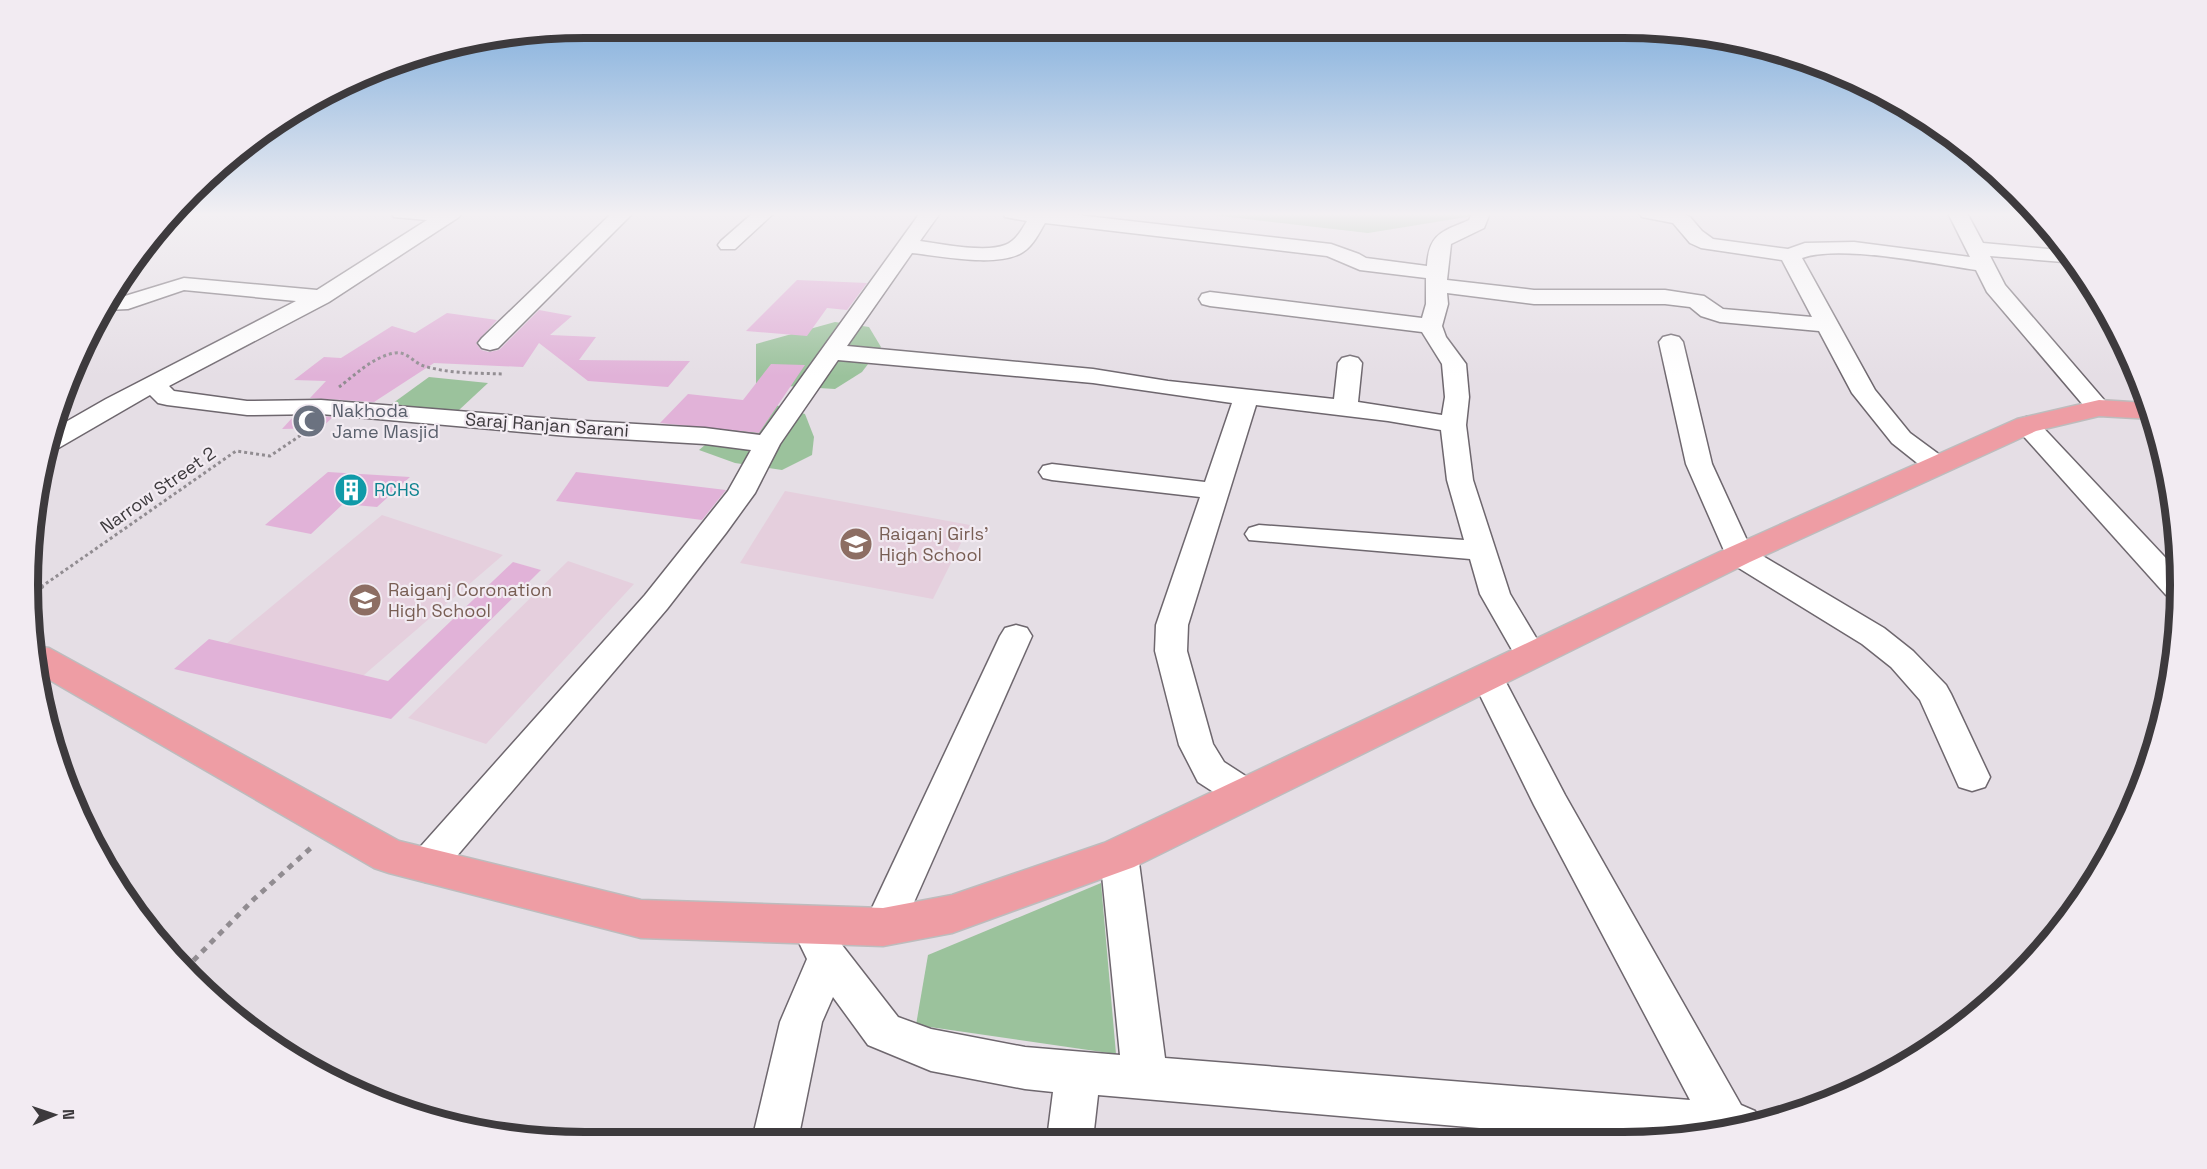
<svg xmlns="http://www.w3.org/2000/svg" width="2207" height="1169" font-family="'Space Grotesk',sans-serif">
<rect width="100%" height="100%" fill="#e5dee5"/>
<!-- education -->
<g fill="#e5cfdd">
<path d="M 785,491 L 970,525 L 933,599 L 740,563 Z"/>
<path d="M 382,515 L 503,555 L 350,687 L 225,645 Z"/>
<path d="M 568,561 L 634,584 L 486,744 L 408,718 Z"/>
</g>
<!-- green -->
<g fill="#9bc29c">
<path d="M 1195,213 L 1479,213 L 1479,215 L 1368,233 Z"/>
<path d="M 835,322 L 869,327 L 881,347 L 862,372 L 835,389 L 756,384 L 756,344 Z"/>
<path d="M 429,377 L 488,383 L 459,410 L 389,406 Z"/>
<path d="M 766,402 L 805,414 L 814,437 L 812,455 L 782,470 L 735,463 L 699,450 L 742,414 Z"/>
<path d="M 1101,883 L 1116,1054 L 916,1025 L 928,955 Z"/>
</g>
<!-- water -->
<path fill="#799dc7" stroke="#677f9e" stroke-width="1.5" d="M 393,1104 L 598,1141 L 548,1141 L 440,1123 Z"/>
<!-- building -->
<g fill="#e1b2d8">
<path d="M 797,280 L 867,283 L 847,310 L 827,308 L 807,336 L 746,331 Z"/>
<path d="M 539,310 L 572,316 L 550,335 L 596,337 L 579,360 L 690,361 L 668,387 L 588,381 L 539,343 L 523,367 L 434,363 L 374,402 L 310,398 L 326,381 L 294,380 L 324,357 L 341,358 L 392,326 L 415,333 L 447,313 L 497,320 L 476,343 L 481,350 L 489,352 L 499,350 Z"/>
<path d="M 771,364 L 805,365 L 759,433 L 660,423 L 688,394 L 743,400 Z"/>
<path d="M 293,417 L 321,416 L 333,417 L 321,428 L 282,429 Z"/>
<path d="M 328,472 L 410,477 L 377,507 L 343,504 L 311,534 L 265,525 Z"/>
<path d="M 576,472 L 726,490 L 702,520 L 556,501 Z"/>
<path d="M 513,562 L 541,570 L 391,719 L 174,669 L 209,639 L 388,681 Z"/>
</g>
<g fill="none" stroke-linecap="round" stroke-linejoin="round">
<!-- minor casing -->
<g stroke="#6e676e" stroke-width="3">
<g id="minor">
<path d="M 391,213 L 462,213 L 459,217 L 329,302 L 169,386 L 174,391 L 247,401 L 321,400 L 568,420 L 705,428 L 760,435 L 920,213 L 940,213 L 920,241 C 942,244 985,253 1005,245 C 1016,241 1022,229 1027,221 L 1005,217 L 1003,213 L 1060,213 L 1331,244 L 1359,254 L 1366,258 L 1427,266 C 1429,233 1442,232 1469,220 L 1472,213 L 1490,213 L 1484,228 L 1451,244 L 1447,280 L 1534,290 L 1665,290 L 1704,296 L 1723,309 L 1812,317 L 1782,260 L 1701,248 L 1690,243 L 1673,223 L 1642,217 L 1639,213 L 1682,213 L 1690,217 L 1702,231 L 1713,239 L 1788,249 L 1805,243 L 1854,242 L 1970,257 L 1948,213 L 1967,213 L 1983,243 L 2069,251 L 2076,263 L 1990,256 L 2005,285 L 2111,408 L 2108,413 L 2099,415 L 2090,413 L 1987,292 L 1976,270 C 1934,264 1839,244 1802,258 L 1875,390 L 1910,433 L 1944,458 L 1948,464 L 1944,470 L 1935,472 L 1926,470 L 1892,443 L 1852,393 L 1819,331 L 1720,322 L 1701,316 L 1690,307 L 1665,304 L 1534,304 L 1447,293 L 1448,304 L 1442,326 L 1446,337 L 1466,364 L 1469,397 L 1466,425 L 1473,480 L 1510,594 L 1547,656 L 1542,664 L 1531,667 L 1520,664 L 1480,594 L 1470,559 L 1249,540 L 1245,534 L 1249,528 L 1259,525 L 1464,540 L 1447,480 L 1441,430 L 1388,421 L 1256,405 L 1188,625 L 1187,651 L 1213,744 L 1224,762 L 1258,784 L 1263,794 L 1258,804 L 1245,808 L 1232,804 L 1198,782 L 1179,745 L 1155,651 L 1156,625 L 1200,497 L 1052,480 L 1043,478 L 1039,472 L 1043,466 L 1052,464 L 1205,482 L 1232,403 L 1093,383 L 838,360 L 780,444 L 755,493 L 726,533 L 667,609 L 439,877 L 426,882 L 413,877 L 407,866 L 413,855 L 645,595 L 728,491 L 751,450 L 705,444 L 568,436 L 321,414 L 247,415 L 167,405 L 158,403 L 150,395 L 55,450 L 45,451 L 50,431 L 106,399 L 296,301 L 184,290 L 128,309 L 105,310 L 111,297 L 125,296 L 184,278 L 317,290 L 427,220 L 394,217 ZM 1045,223 L 1327,256 L 1360,270 L 1426,278 L 1426,304 L 1422,318 L 1210,292 L 1202,294 L 1199,299 L 1202,304 L 1210,306 L 1422,332 L 1442,364 L 1445,397 L 1442,415 L 1358,402 L 1362,363 L 1358,358 L 1350,356 L 1342,358 L 1338,363 L 1334,399 L 1168,381 L 1093,369 L 847,346 L 912,253 C 941,256 998,268 1023,252 C 1033,246 1039,233 1045,223 Z"/>
<path d="M 612,213 L 633,213 L 498,348 L 490,350 L 482,348 L 478,343 L 482,338 Z"/>
<path d="M 753,213 L 774,213 L 735,249 L 721,249 L 718,245 L 721,241 Z"/>
<path d="M 1671,335 L 1679,337 L 1683,342 L 1712,464 L 1751,549 L 1884,628 L 1913,651 L 1946,685 L 1951,694 L 1990,777 L 1985,787 L 1972,791 L 1959,787 L 1920,700 L 1891,667 L 1862,644 L 1729,562 L 1686,464 L 1659,342 L 1663,337 Z"/>
<path d="M 2027,417 L 2036,420 L 2178,571 L 2177,598 L 2166,595 L 2018,430 L 2014,425 L 2018,420 Z"/>
<path d="M 1016,625 L 1027,628 L 1032,636 L 903,927 L 897,939 L 883,944 L 869,939 L 863,927 L 1000,636 L 1005,628 Z"/>
<path d="M 1487,665 L 1499,669 L 1565,795 L 1741,1105 L 1755,1111 L 1760,1122 L 1695,1137 L 1595,1138 L 1098,1095 L 1093,1139 L 1047,1139 L 1053,1092 L 1025,1089 L 931,1071 L 868,1045 L 833,997 L 822,1022 L 798,1140 L 752,1140 L 780,1022 L 807,959 L 791,926 L 797,914 L 811,909 L 825,914 L 842,945 L 898,1017 L 931,1029 L 1025,1047 L 1120,1055 L 1100,855 L 1106,844 L 1119,839 L 1132,844 L 1138,855 L 1165,1058 L 1690,1100 L 1534,805 L 1471,677 L 1475,669 Z"/>
</g>
</g>
<!-- primary casing -->
<g stroke="#bdbcbd" stroke-width="3">
<path id="primary" d="M 2099,400 L 2147,403 L 2153,419 L 2099,416 L 2036,431 L 1750,562 L 1134,867 L 952,933 L 883,946 L 641,938 L 389,873 L 374,868 L 41,675 L 34,646 L 49,648 L 399,841 L 641,900 L 883,908 L 952,895 L 1104,843 L 1728,548 L 2017,419 Z"/>
</g>
<!-- path-far2 -->
<g stroke="#918c91" stroke-width="3" stroke-dasharray="3 3" stroke-linecap="butt">
<path d="M 339,387 C 355,375 374,356 395,353 C 407,351 414,363 424,366 C 450,374 478,373 504,374"/>
<path d="M 41,587 L 236,451 L 270,456 L 310,429"/>
</g>
<!-- path-far1 -->
<path stroke="#918c91" stroke-width="4.5" stroke-dasharray="5 5" stroke-linecap="butt" d="M 31,594 L 43,586"/>
<!-- path -->
<path stroke="#918c91" stroke-width="5" stroke-dasharray="6 6" stroke-linecap="butt" d="M 185,969 L 254,899 L 312,847"/>
<!-- minor -->
<use href="#minor" fill="#fff" fill-rule="evenodd"/>
<!-- primary -->
<use href="#primary" fill="#ee9da4" fill-rule="evenodd"/>
</g>
<!-- sky -->
<linearGradient id="sky" x2="0" y2="1"><stop stop-color="#7babdb"/><stop offset="0.57" stop-color="#f3f0f3"/><stop offset="1" stop-color="#f3f0f3" stop-opacity="0"/></linearGradient>
<rect width="2207" height="376" fill="url(#sky)"/>
<!-- icons -->
<defs>
<g id="mosque-disc" transform="scale(1.725)"><circle r="9.5" fill="#6b7280" stroke="#f2ebf2"/><path d="M3.5-4.9A6 6 0 1 0 3.5 4.9A5 5 0 1 1 3.5-4.9Z" fill="#fff"/></g>
<g id="building-disc" transform="scale(1.725)"><circle r="9.5" fill="#0f9aa8" stroke="#f2ebf2"/><path d="M-4-6H4V6H1V3H-1V6H-4ZM-2.5-4.3h1.7v1.8h-1.7ZM.8-4.3h1.7v1.8H.8ZM-2.5-1h1.7V.8h-1.7ZM.8-1h1.7V.8H.8Z" fill="#fff"/></g>
<g id="school-disc" transform="scale(1.725)"><circle r="9.5" fill="#8d6e63" stroke="#f2ebf2"/><path d="M0-5L7-2L0 1L-7-2ZM-4 1L0 2.5L4 1V4Q0 6-4 4Z" fill="#fff"/></g>
</defs>
<g fill-rule="evenodd">
<use href="#mosque-disc" x="309" y="421"/>
<use href="#building-disc" x="351" y="490"/>
<use href="#school-disc" x="856" y="544"/>
<use href="#school-disc" x="365" y="600"/>
</g>
<g text-anchor="middle" stroke-width="4.5" stroke-linejoin="round" paint-order="stroke">
<!-- worship labels -->
<g font-size="18" fill="#5b616d" stroke="#f2ebf2" text-anchor="start">
<text x="332" y="417">Nakhoda<tspan x="332" dy="21">Jame Masjid</tspan></text>
</g>
<!-- street labels -->
<g font-size="18" fill="#3d3a3d" stroke="#f2ebf2">
<text transform="translate(547 425) rotate(4)" y="6">Saraj Ranjan Sarani</text>
<text transform="translate(158 490) rotate(-35)" y="6">Narrow Street 2</text>
</g>
<!-- culture labels -->
<g font-size="18" fill="#0d838f" stroke="#f2ebf2" text-anchor="start">
<text x="374" y="496">RCHS</text>
</g>
<!-- education labels -->
<g font-size="18" fill="#785e54" stroke="#f2ebf2" text-anchor="start">
<text x="879" y="540">Raiganj Girls'<tspan x="879" dy="21">High School</tspan></text>
<text x="388" y="596">Raiganj Coronation<tspan x="388" dy="21">High School</tspan></text>
</g>
</g>
<!-- crop -->
<path d="M0 0H2207V1169H0ZM585 38H1623A547 547 0 0 1 2170 585V585A547 547 0 0 1 1623 1132H585A547 547 0 0 1 38 585V585A547 547 0 0 1 585 38Z" fill="#f2ebf2" fill-rule="evenodd"/>
<path fill="none" stroke="#3d3a3d" stroke-width="8" d="M585 38H1623A547 547 0 0 1 2170 585V585A547 547 0 0 1 1623 1132H585A547 547 0 0 1 38 585V585A547 547 0 0 1 585 38Z"/>
<!-- north arrow -->
<g transform="translate(54 1115) rotate(88)" stroke="#f2ebf2" stroke-width="4.5" paint-order="stroke">
<path d="M0-4.5L10 22L0 15L-10 22Z" fill="#3d3a3d"/>
<text y="-9" font-size="16" font-weight="bold" text-anchor="middle" fill="#3d3a3d">N</text>
</g>
</svg>
